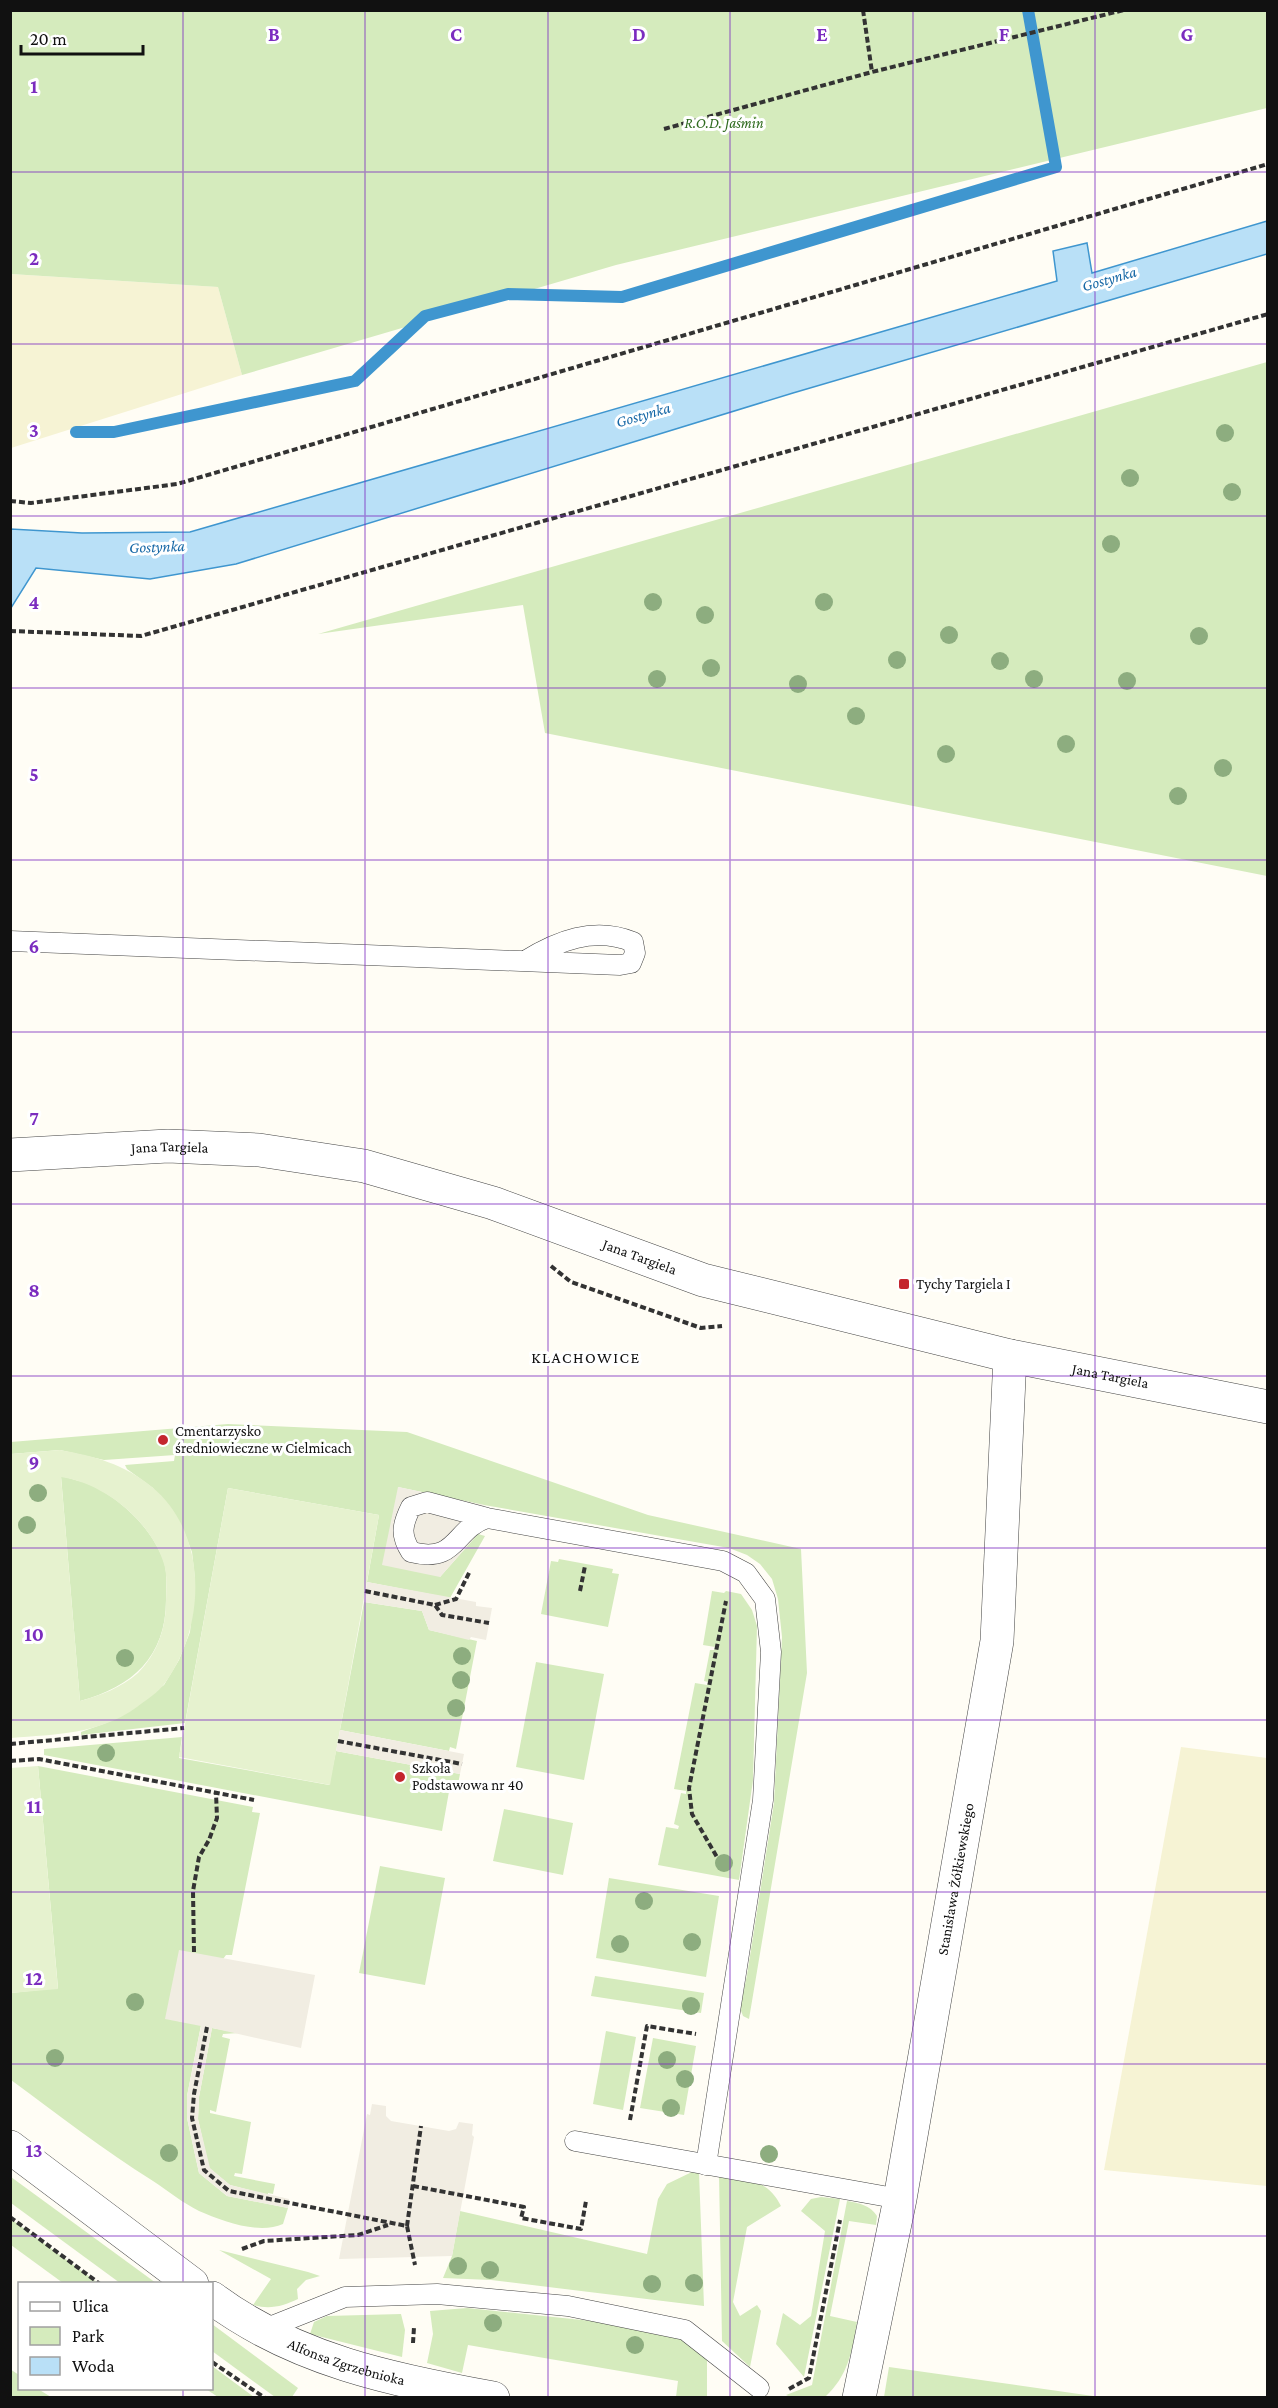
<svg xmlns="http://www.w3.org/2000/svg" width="1278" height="2408" font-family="'Crimson Pro',serif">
<rect width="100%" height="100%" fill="#fffdf5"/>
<!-- farmland -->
<g fill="#f6f3d4">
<path d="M 10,274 L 218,287 L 242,375 L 11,448 Z"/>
<path d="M 1181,1747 L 1267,1758 L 1267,2186 L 1104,2170 Z"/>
</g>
<!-- green -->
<g fill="#d5ebbd">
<path d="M 10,11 L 1267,11 L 1267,108 L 616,265 L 242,375 L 218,287 L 11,274 Z"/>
<path d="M 1267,362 L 1267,876 L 545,733 L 523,605 L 318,634 Z"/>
<path d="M 228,1424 L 407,1432 L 648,1515 L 801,1549 L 807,1673 L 749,2019 L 743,2016 L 740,2008 L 747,1975 L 774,1803 L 782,1637 L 778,1599 L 772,1579 L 760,1564 L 747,1555 L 729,1548 L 484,1505 L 398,1487 L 440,1577 L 478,1534 L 485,1536 L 450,1598 L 367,1582 L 379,1515 L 228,1488 L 185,1723 L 81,1735 L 81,1732 L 106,1723 L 164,1685 L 179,1660 L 190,1632 L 195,1579 L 192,1552 L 183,1529 L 153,1488 L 127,1469 L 125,1465 L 174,1461 L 175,1455 L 104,1460 L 60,1450 L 11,1454 L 11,1442 Z"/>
<path d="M 61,1476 C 71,1479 82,1481 91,1485 C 121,1499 151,1528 163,1559 C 168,1572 166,1586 166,1600 C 166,1657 132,1687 80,1701 Z"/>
<path d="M 559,1559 L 613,1569 L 612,1573 L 619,1574 L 608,1627 L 541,1614 L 551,1561 L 558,1562 Z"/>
<path d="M 712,1591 L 724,1593 L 726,1591 L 741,1594 L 752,1610 L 757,1626 L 753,1780 L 739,1880 L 658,1865 L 666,1827 L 678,1829 L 679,1826 L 674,1824 L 681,1793 L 686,1794 L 686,1791 L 674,1789 L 695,1683 L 707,1685 L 708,1682 L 704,1681 L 710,1650 L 714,1650 L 715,1647 L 703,1645 Z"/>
<path d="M 364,1602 L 422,1611 L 429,1630 L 477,1641 L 456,1749 L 450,1747 L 449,1751 L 340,1730 Z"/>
<path d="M 536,1662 L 604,1674 L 584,1780 L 516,1767 Z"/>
<path d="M 182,1737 L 179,1758 L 329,1785 L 336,1751 L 460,1774 L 458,1784 L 442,1781 L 442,1785 L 450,1786 L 442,1831 L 44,1755 L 44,1749 Z"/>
<path d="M 38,1766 L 253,1807 L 252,1812 L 260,1813 L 232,1955 L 226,1955 L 178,2021 L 201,2025 L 187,2096 L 187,2118 L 199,2173 L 227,2196 L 288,2208 L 283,2224 C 259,2235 222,2221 199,2211 C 183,2203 168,2191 153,2181 C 104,2150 57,2114 11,2080 L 11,1993 L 58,1988 Z"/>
<path d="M 504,1809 L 573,1823 L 563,1875 L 493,1861 Z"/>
<path d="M 380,1866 L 445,1878 L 425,1985 L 359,1973 Z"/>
<path d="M 609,1878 L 719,1896 L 706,1977 L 596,1958 Z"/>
<path d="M 595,1976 L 704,1993 L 701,2013 L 591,1996 Z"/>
<path d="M 212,2028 L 239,2033 L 223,2034 L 222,2037 L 230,2039 L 216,2112 L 210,2110 L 210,2113 L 251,2122 L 242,2174 L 235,2173 L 234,2176 L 275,2184 L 273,2194 L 268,2193 L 268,2195 L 230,2185 L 209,2168 L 198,2119 L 199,2097 Z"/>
<path d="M 606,2031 L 636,2037 L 623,2110 L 593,2104 Z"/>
<path d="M 653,2038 L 696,2046 L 684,2115 L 640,2108 Z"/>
<path d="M 694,2171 L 699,2172 L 704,2306 L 491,2280 L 443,2278 L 452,2256 L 460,2211 L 647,2254 L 658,2199 L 667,2184 Z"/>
<path d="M 719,2174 C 746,2179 768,2179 781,2206 L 747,2227 L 733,2302 L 740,2316 L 757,2305 L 761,2311 L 750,2367 L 722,2341 Z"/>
<path d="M 10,2177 L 11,2177 L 156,2283 L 120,2283 L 11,2203 Z"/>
<path d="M 821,2197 L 840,2199 L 804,2377 L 776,2344 L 783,2313 L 800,2325 L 811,2316 L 825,2231 L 801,2211 L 811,2199 Z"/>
<path d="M 847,2201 C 859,2203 870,2205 877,2216 L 876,2225 L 849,2221 L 830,2316 L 857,2322 C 852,2352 848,2376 825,2397 L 790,2397 L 786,2395 L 812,2385 Z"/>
<path d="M 11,2219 L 98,2283 L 63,2283 L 11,2245 Z"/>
<path d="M 219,2250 L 308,2272 L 320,2276 L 306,2280 L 297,2289 L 298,2299 C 283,2306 270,2310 253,2305 L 271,2279 Z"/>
<path d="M 467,2308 L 601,2322 L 681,2337 L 707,2358 L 707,2397 L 676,2397 L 678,2381 L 468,2345 L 462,2373 L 427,2363 L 433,2334 L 430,2311 Z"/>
<path d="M 401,2314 L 405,2330 L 402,2357 L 310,2334 L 314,2322 L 327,2316 Z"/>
<path d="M 212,2324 L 298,2388 L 292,2397 L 275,2397 L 212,2351 Z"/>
<path d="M 212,2366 L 254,2397 L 218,2397 L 206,2389 L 212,2388 Z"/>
<path d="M 889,2367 L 1100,2397 L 884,2397 Z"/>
<path d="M 10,2369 L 19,2375 L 20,2388 L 38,2389 L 51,2397 L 11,2397 Z"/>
</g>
<!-- pitch -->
<g fill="#e6f2cf" fill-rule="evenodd">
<path d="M 60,1450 C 94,1456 124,1464 152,1487 C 209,1534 206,1627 165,1683 C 159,1692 146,1700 137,1707 C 98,1735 56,1734 11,1738 L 11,1454 ZM 61,1477 C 103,1483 149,1519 163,1561 C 168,1574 166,1588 166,1602 C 166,1628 157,1654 138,1673 C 121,1688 101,1695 80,1701 Z"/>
<path d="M 228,1488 L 379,1515 L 330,1785 L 179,1757 Z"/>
<path d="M 38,1766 L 58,1989 L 11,1993 L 11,1768 Z"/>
</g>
<!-- plaza -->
<g fill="#f1ede2">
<path d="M 398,1487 L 484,1505 L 478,1534 L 440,1577 L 382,1565 Z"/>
<path d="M 367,1582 L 476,1602 L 476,1606 L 492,1608 L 486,1640 L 471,1637 L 469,1640 L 429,1630 L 422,1611 L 364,1602 Z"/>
<path d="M 340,1730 L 464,1754 L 460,1774 L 336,1751 Z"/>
<path d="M 179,1950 L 315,1975 L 301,2048 L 212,2028 L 199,2097 L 198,2119 L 210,2168 L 230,2185 L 289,2199 L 288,2208 L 227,2196 L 199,2173 L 187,2118 L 187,2096 L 201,2026 L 165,2019 Z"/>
<path d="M 372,2104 L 386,2106 L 386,2116 L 391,2121 L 449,2131 L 456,2129 L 459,2122 L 473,2124 L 472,2135 L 474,2137 L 452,2256 L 339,2259 L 367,2114 L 370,2115 Z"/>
</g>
<!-- water -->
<path fill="#b9e0f7" stroke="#3f96cf" stroke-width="1.5" d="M 1267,221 L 1267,254 L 793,393 L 236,564 L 150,579 L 36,568 L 11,608 L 11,529 L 82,533 L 190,532 L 1057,281 L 1053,251 L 1087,243 L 1092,273 Z"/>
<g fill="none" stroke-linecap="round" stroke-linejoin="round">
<!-- stream -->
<path stroke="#3f96cf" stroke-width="12" d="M 76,432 L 114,432 L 355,381 L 425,316 L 508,294 L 622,297 L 1056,167 L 1028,10"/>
<!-- lane casing -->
<g stroke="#444" stroke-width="21">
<g id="lane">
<path d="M 10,941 L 620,965 L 631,963 L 635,953 L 633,942 C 594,926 557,941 525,961"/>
<path d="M 487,1518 C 453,1529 458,1564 411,1552 C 400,1535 402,1525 411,1507 L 427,1502 L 487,1518 L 723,1561 L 746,1573 L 765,1599 L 771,1652 L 763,1800 L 706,2165"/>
<path d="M 575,2141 L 900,2199"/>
<path d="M 262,2330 L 345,2297 L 437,2294 L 568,2306 L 685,2330 L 759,2388"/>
</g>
</g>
<!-- street casing -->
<g stroke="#444" stroke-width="34">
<g id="street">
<path id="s1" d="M 10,1155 L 168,1146 L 259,1150 L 364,1166 L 493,1203 L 703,1280 L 1010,1356 L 1268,1407"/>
<path d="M 10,2147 L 192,2284"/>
<path id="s2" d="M 212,2298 C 295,2360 392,2380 493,2398"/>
<path id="s3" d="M 859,2398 L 900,2199 L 997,1641 L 1010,1356"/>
</g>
</g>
<!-- path -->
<g stroke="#333" stroke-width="4" stroke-dasharray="6 3" stroke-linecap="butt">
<path d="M 863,10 L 872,72 L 1124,10"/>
<path d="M 664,129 L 872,72"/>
<path d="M 10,501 L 31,503 L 177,484 L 1268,164"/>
<path d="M 10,631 L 141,636 L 1268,314"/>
<path d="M 551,1266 L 571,1282 L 701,1328 L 722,1326"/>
<path d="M 365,1591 L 435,1605 L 442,1615 L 489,1623"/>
<path d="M 580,1591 L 585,1566"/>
<path d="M 435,1605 L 456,1599 L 470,1571"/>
<path d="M 338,1741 L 462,1764"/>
<path d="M 10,1744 L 184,1728"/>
<path d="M 10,1761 L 39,1759 L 254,1800"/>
<path d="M 721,1864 L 692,1814 L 689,1788 L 726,1601"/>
<path d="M 194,1952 L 193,1891 L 199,1857 L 209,1840 L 217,1818 L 216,1793"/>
<path d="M 207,2027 L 194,2094 L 192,2118 L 204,2170 L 229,2191 L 407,2226 L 415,2265"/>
<path d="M 630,2120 L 647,2026 L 696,2034"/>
<path d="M 413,2186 L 524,2207 L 521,2218 L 581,2229 L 586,2201"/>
<path d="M 10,2217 L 100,2284"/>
<path d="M 407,2226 L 421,2126"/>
<path d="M 242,2249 L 264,2241 L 358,2235 L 388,2225"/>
<path d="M 413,2343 L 414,2327"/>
<path d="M 212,2362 L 265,2398"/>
<path d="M 789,2389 L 809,2378 L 840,2220"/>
</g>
<!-- lane -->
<use href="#lane" stroke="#fff" stroke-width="20"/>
<!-- street -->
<use href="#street" stroke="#fff" stroke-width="33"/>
</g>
<!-- trees -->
<g fill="#8dad7f">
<circle cx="1225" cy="433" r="9"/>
<circle cx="1130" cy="478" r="9"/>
<circle cx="1232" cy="492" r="9"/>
<circle cx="1111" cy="544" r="9"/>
<circle cx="653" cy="602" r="9"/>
<circle cx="824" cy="602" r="9"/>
<circle cx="705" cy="615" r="9"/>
<circle cx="949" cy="635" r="9"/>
<circle cx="1199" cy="636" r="9"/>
<circle cx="897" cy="660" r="9"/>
<circle cx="1000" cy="661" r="9"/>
<circle cx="711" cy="668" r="9"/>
<circle cx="657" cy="679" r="9"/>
<circle cx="1034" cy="679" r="9"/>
<circle cx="1127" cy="681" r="9"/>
<circle cx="798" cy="684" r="9"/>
<circle cx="856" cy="716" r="9"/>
<circle cx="1066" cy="744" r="9"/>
<circle cx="946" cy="754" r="9"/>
<circle cx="1223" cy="768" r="9"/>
<circle cx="1178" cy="796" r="9"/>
<circle cx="38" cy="1493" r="9"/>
<circle cx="27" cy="1525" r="9"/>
<circle cx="462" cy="1656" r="9"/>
<circle cx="125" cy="1658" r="9"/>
<circle cx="461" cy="1680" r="9"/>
<circle cx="456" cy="1708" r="9"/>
<circle cx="106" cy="1753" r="9"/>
<circle cx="724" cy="1863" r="9"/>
<circle cx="644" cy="1901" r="9"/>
<circle cx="692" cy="1942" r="9"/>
<circle cx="620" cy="1944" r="9"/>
<circle cx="135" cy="2002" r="9"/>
<circle cx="691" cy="2006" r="9"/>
<circle cx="55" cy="2058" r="9"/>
<circle cx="667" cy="2060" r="9"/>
<circle cx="685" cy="2079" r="9"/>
<circle cx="671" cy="2108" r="9"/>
<circle cx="169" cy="2153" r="9"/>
<circle cx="769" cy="2154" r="9"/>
<circle cx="458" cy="2266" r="9"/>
<circle cx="490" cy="2270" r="9"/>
<circle cx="694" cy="2283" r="9"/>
<circle cx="652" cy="2284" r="9"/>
<circle cx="493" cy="2323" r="9"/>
<circle cx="635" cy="2345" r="9"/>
</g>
<!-- grid -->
<path fill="none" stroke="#7b2cbf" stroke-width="1.5" stroke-opacity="0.55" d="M 183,10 L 183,2284M 365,10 L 365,2398M 548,10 L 548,2398M 730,10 L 730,2398M 913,10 L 913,2398M 1095,10 L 1095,2398M 10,172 L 1268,172M 10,344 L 1268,344M 10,516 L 1268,516M 10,688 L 1268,688M 10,860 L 1268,860M 10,1032 L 1268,1032M 10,1204 L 1268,1204M 10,1376 L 1268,1376M 10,1548 L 1268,1548M 10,1720 L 1268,1720M 10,1892 L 1268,1892M 10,2064 L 1268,2064M 10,2236 L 1268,2236M 183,2388 L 183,2398"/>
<!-- markers -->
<g fill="#c4262e" stroke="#fff" stroke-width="2">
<rect x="898" y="1278" width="12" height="12" rx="3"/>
<circle cx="163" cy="1440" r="6"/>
<circle cx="400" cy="1777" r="6"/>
</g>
<g text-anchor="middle" stroke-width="6" stroke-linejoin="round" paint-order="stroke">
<!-- park labels -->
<g font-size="15" font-style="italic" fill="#2f6b1f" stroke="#fff">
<text x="724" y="128">R.O.D. Jaśmin</text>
</g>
<!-- street labels -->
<g font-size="15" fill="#111" stroke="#fff">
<text dy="5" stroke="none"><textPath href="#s1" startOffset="160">Jana Targiela</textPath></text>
<text dy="5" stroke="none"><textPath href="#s1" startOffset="646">Jana Targiela</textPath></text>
<text dy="5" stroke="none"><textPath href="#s1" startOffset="1132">Jana Targiela</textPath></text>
<text dy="5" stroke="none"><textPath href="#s3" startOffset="528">Stanisława Żółkiewskiego</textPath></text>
<text dy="5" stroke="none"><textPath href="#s2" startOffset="150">Alfonsa Zgrzebnioka</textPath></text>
</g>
<!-- poi labels -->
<g font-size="15" fill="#111" stroke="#fff" text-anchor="start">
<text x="916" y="1289">Tychy Targiela I</text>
<text x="175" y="1436">Cmentarzysko<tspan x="175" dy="17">średniowieczne w Cielmicach</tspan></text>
<text x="412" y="1773">Szkoła<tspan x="412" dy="17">Podstawowa nr 40</tspan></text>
</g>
<!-- water labels -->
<g font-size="16" font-style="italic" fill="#1768a6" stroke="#fff">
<text transform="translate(1109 278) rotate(-16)" y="6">Gostynka</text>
<text transform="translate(643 414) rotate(-16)" y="6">Gostynka</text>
<text transform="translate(157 546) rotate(-2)" y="6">Gostynka</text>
</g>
<!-- neighbourhood labels -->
<g font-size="16" letter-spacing="1.5" fill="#111" stroke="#fff">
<text x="586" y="1363">KLACHOWICE</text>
</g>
</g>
<g font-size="20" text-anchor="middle" font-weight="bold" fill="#7b2cbf" stroke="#fff" stroke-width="6" stroke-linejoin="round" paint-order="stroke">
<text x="274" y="41">B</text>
<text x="456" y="41">C</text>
<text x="639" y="41">D</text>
<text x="822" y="41">E</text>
<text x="1004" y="41">F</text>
<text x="1187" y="41">G</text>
<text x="34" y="93">1</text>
<text x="34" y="265">2</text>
<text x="34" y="437">3</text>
<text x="34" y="609">4</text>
<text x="34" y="781">5</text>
<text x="34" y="953">6</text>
<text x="34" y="1125">7</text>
<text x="34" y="1297">8</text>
<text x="34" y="1469">9</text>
<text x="34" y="1641">10</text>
<text x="34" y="1813">11</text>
<text x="34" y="1985">12</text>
<text x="34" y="2157">13</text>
</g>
<!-- border -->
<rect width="1278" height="2408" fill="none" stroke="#111111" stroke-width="24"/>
<!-- legend -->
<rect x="18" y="2282" width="195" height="108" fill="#ffffff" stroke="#a0a0a0" stroke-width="1.5"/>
<rect x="30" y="2302" width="30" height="9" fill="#ffffff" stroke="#a0a0a0" stroke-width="1.5"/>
<text x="72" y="2312" font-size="18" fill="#111111">Ulica</text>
<rect x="30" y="2327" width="30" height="18" fill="#d5ebbd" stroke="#a0a0a0" stroke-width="1.5"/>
<text x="72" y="2342" font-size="18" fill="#111111">Park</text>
<rect x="30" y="2357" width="30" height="18" fill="#b9e0f7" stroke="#a0a0a0" stroke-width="1.5"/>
<text x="72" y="2372" font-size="18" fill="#111111">Woda</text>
<!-- scale -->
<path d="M21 45v9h122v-9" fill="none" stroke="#111111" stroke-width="3"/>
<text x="30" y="45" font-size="18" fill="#111111" stroke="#ffffff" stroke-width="4.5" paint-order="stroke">20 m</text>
</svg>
